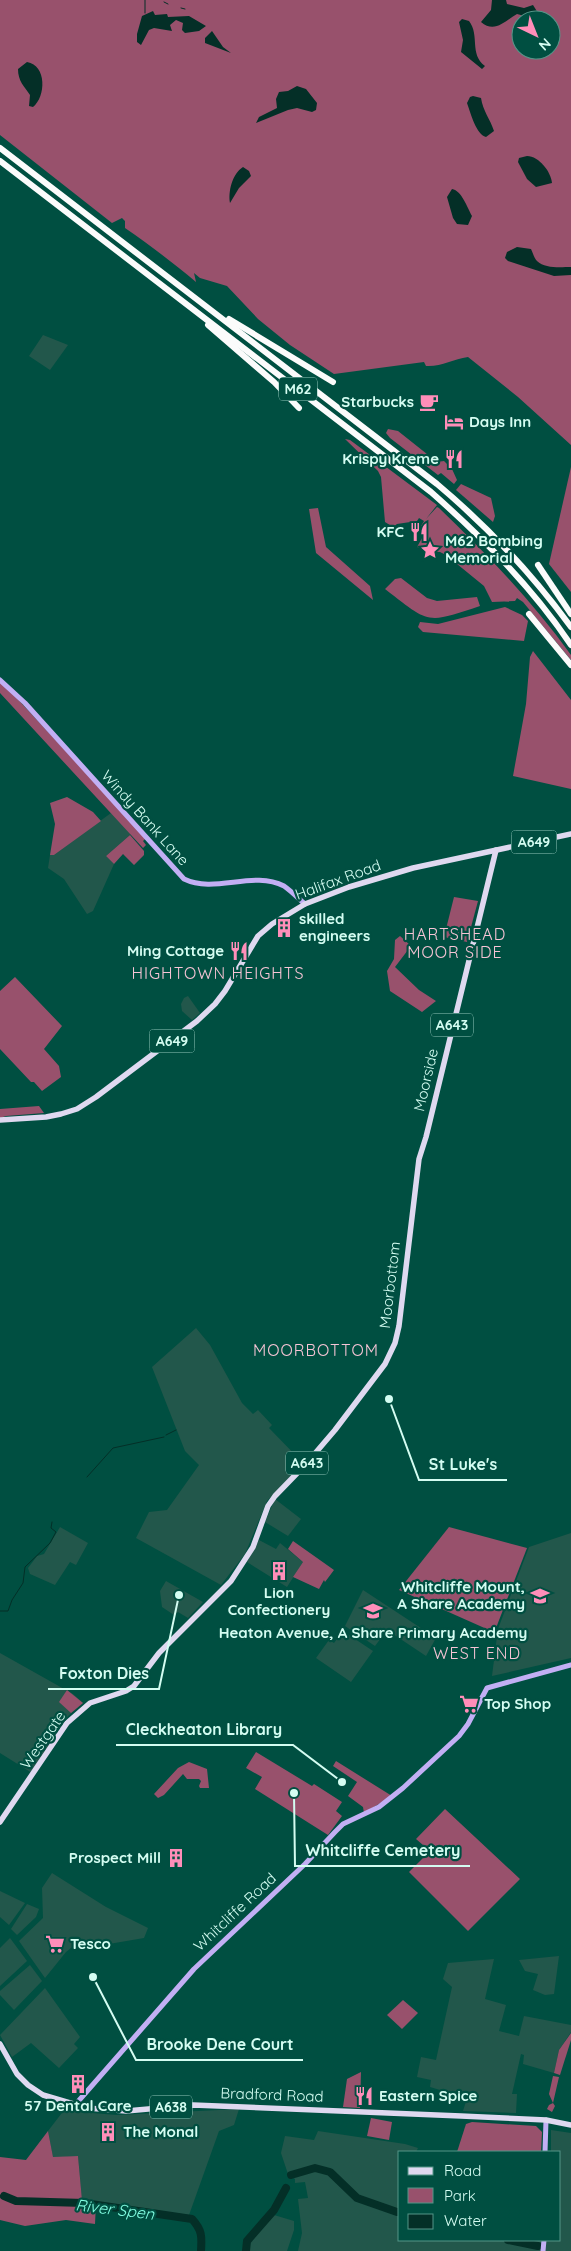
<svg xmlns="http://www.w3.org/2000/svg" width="571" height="2251" font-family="Quicksand,sans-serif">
<rect width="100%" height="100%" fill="#004f41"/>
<!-- built -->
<g fill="#22574b">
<path d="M 43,335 L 68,345 L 50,370 L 29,356 Z"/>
<path d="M 111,813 L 131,834 L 106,856 L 114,864 L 93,911 L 87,914 L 64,879 L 48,868 L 50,855 L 54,855 Z"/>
<path d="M 188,996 L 200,1013 L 192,1020 L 182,1011 L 181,1004 L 184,998 Z"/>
<path d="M 196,1328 L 210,1345 L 242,1403 L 253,1414 L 258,1410 L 272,1425 L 269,1428 L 303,1463 L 267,1501 L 245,1554 L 221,1585 L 136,1538 L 149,1512 L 167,1510 L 199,1465 L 185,1451 L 152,1367 Z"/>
<path d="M 275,1499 L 301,1519 L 288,1536 L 265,1522 Z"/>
<path d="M 60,1527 L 88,1543 L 76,1565 L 70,1562 L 55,1585 L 30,1574 L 28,1568 L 37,1556 L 44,1554 Z"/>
<path d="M 571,1533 L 571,1658 L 492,1676 L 498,1629 L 529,1547 Z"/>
<path d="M 259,1540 L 276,1549 L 280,1543 L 303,1562 L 287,1587 L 247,1562 Z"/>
<path d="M 166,1581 L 203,1602 L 188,1618 L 178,1612 L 174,1615 L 162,1607 L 160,1591 Z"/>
<path d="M 363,1590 L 436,1638 L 426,1656 L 387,1630 L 375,1646 L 345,1626 Z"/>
<path d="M 343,1631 L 373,1651 L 351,1682 L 316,1658 L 329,1640 L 334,1643 Z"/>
<path d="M 0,1653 L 73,1694 L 83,1703 L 68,1716 L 60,1727 L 32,1773 L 0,1753 Z"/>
<path d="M 52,1873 L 106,1907 L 148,1928 L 144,1938 L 103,1945 L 76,1944 L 66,1952 L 45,1978 L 19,1941 L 43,1918 L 42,1888 Z"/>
<path d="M 0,1891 L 25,1903 L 9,1925 L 0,1917 Z"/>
<path d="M 27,1904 L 39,1909 L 36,1917 L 17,1935 L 11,1929 Z"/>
<path d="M 10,1938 L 27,1961 L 0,1986 L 0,1948 Z"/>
<path d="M 559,1956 L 554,1994 L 545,1995 L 533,1990 L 538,1974 L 525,1971 L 519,1960 Z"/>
<path d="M 494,1959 L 485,1999 L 506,2005 L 499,2031 L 519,2036 L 524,2016 L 571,2025 L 571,2032 L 559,2050 L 554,2073 L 523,2064 L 524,2055 L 521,2054 L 512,2094 L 517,2094 L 516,2113 L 463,2111 L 467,2098 L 458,2097 L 457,2095 L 430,2087 L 431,2080 L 417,2077 L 421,2057 L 436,2060 L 452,1987 L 443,1979 L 448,1963 Z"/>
<path d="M 30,1965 L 42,1981 L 14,2010 L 0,1995 L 0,1991 Z"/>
<path d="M 45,1988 L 80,2037 L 74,2044 L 78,2048 L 59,2068 L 31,2043 L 12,2057 L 0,2035 Z"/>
<path d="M 68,2105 L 79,2112 L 117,2115 L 239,2109 L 234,2125 L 219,2131 L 189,2215 L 82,2201 L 78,2156 L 53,2158 L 48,2131 Z"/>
<path d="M 551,2130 L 571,2133 L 571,2251 L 298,2251 L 302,2233 L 298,2199 L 308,2198 L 305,2182 L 295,2183 L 295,2179 L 288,2174 L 281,2153 L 285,2136 L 314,2140 L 318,2131 L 405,2144 L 418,2148 L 416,2152 L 400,2152 L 400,2240 L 560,2240 L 560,2152 L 551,2152 Z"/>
<path d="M 274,2215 L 294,2221 L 294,2230 L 287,2251 L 248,2251 L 251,2241 Z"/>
</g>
<!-- green -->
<g fill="#98516c" fill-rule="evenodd">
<path d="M 0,0 L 571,0 L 571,445 L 518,397 L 468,357 C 453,359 441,367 426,366 L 424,362 L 334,374 L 290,345 L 258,319 L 227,286 L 200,278 L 194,273 L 196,282 C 172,262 151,246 125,228 L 125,221 L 122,218 L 112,223 L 0,135 ZM 521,20 L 551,20 L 551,50 L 521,50 Z"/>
<path d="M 388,429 L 398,431 L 437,462 L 444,461 L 452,469 L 457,480 L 454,484 L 441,473 L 438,475 L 390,438 L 386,433 Z"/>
<path d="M 345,439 L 350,440 L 437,505 L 426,519 L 437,507 L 439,508 C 487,554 532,601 571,655 L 571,660 L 523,602 L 517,598 L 515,601 L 492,602 L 484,586 L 446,555 L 440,552 L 423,551 L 424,549 L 417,547 L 426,531 L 421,526 L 424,521 L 419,518 L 417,521 L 397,524 L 393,527 L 385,522 L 381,477 L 378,471 Z"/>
<path d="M 571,467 L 571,592 L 549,564 Z"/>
<path d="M 461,484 L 491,498 L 495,516 L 493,522 L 456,490 Z"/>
<path d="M 318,508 L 326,547 L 370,586 L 373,600 L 316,553 L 309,509 Z"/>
<path d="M 401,578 L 427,598 L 437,601 L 477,597 L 480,606 C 426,624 430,624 385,589 L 395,579 Z"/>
<path d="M 505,607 L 522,615 L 528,621 L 524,641 L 423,632 L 418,627 L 420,622 L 438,624 Z"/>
<path d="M 533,651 L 571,700 L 571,789 L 513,776 L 526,704 L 530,657 Z"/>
<path d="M 0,680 L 146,838 L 143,841 L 146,845 L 143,848 L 0,693 Z"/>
<path d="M 67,797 L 93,812 L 101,821 L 54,855 L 50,855 L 55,824 L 50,803 Z"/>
<path d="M 130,835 L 144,851 L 144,855 L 134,865 L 123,854 L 114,864 L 106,856 Z"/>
<path d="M 454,897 L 478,901 L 467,942 L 444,937 Z"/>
<path d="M 400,936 L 411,946 L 395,967 L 419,990 L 436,1001 L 422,1012 L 390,991 L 387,971 L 394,959 L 395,940 Z"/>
<path d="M 15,977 L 62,1026 L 44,1049 L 59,1066 L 61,1077 L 42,1091 L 34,1082 L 31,1082 L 0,1049 L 0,991 Z"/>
<path d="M 39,1106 L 44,1113 L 6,1116 L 0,1118 L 0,1109 Z"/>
<path d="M 449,1527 L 527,1548 L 496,1628 L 489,1630 L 399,1590 Z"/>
<path d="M 293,1541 L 334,1570 L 325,1582 L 324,1580 L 319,1589 L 293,1577 L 303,1562 L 288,1549 Z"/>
<path d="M 67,1690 L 83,1703 L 71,1713 L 59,1702 Z"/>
<path d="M 256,1752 L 312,1786 L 314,1784 L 342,1802 L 336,1811 L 342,1816 L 328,1835 L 255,1789 L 262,1777 L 246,1768 Z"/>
<path d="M 336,1761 L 392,1796 L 364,1813 L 363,1807 L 348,1796 L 357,1782 L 333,1766 Z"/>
<path d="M 189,1762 L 207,1769 L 209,1788 L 200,1788 L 199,1786 L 201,1781 L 199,1779 L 187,1779 L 183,1774 L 164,1795 L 158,1798 L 154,1794 L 178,1768 Z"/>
<path d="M 445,1809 L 520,1879 L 468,1931 L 409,1872 L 430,1851 L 416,1839 Z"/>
<path d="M 403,2000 L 418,2013 L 402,2029 L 387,2015 Z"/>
<path d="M 571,2033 L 571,2040 L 560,2075 L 554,2073 L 559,2050 Z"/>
<path d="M 361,2072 L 360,2108 L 343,2107 L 347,2079 Z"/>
<path d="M 553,2076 L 559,2077 L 553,2103 L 555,2106 L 552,2112 L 547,2109 L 549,2105 L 553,2103 L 549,2094 Z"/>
<path d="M 371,2118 L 392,2122 L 389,2140 L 367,2136 Z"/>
<path d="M 472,2122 L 536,2126 L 542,2132 L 541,2152 L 457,2152 L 466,2124 Z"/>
<path d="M 48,2131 L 53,2157 L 78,2156 L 82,2200 L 96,2203 L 95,2224 L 66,2220 L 25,2226 L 0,2220 L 0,2157 L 26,2160 Z"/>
</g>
<!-- water -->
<g fill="#042f27">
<path d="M 492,0 L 506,0 L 507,4 L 524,8 L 533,5 L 538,13 L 532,18 L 517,14 C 506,20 495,34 481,22 L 491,10 Z"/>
<path d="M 153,11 L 155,15 L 167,14 L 168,17 L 189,16 L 206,26 L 199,31 L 185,33 L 182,30 L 183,23 L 176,20 L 170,25 L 172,31 L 154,28 L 149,30 L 141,45 L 137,42 L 137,34 L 142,16 Z"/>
<path d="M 462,19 L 469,21 C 480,35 469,54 485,66 L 482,69 L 461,52 L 463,40 L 459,22 Z"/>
<path d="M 212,31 L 223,47 L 231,53 L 205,43 L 205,38 Z"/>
<path d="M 27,62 C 47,65 46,97 33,107 L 29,106 L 30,95 C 24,86 18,81 18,69 Z"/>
<path d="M 297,86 L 306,89 L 317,103 L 316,110 L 312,112 L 297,108 L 288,110 L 256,123 L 259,117 L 277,108 L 276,99 L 279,92 L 288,91 Z"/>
<path d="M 473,96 L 481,98 C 483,111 490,119 494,131 L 486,137 C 476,134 471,114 467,103 L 470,97 Z"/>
<path d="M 527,156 C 539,156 551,172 552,183 L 536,187 L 527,179 L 518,162 L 519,158 Z"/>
<path d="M 243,167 L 249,171 L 251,176 L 239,188 L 230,203 C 228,192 232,174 243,167 Z"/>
<path d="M 452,189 C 462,191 467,207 472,216 L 468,225 L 457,224 L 453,218 L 447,197 Z"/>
<path d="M 517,247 L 531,249 C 533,253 534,258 537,261 C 545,269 561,267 571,267 L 571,275 L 554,276 L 508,261 L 505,258 L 507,252 Z"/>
</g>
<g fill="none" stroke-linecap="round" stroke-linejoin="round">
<!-- stream -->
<g stroke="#042f27" stroke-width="1">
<path d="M 145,0 L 145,13"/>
<path d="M 164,2 L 168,4"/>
<path d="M 181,8 L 185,9"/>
<path d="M 166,1435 L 176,1430"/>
<path d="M 87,1477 L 113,1448 L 164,1437"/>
<path d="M 0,1611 L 8,1611 L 12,1600 L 23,1583 L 25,1567 L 50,1543 L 56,1532 L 51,1528 L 52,1522"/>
</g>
<!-- river -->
<g stroke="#042f27" stroke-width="8">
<path d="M 291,2175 L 315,2168 L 330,2172 L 357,2198 L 397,2212"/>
<path d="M 4,2196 L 16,2201 L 84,2203 L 192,2219 C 202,2230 202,2236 201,2251"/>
<path d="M 508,2240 L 538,2246"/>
<path d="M 246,2251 L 247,2241 L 274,2210 L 286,2188"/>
</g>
<!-- secondary -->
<g stroke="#c2aff4" stroke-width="5">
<path d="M 0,680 L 25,703 L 184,879 C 215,894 253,870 284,886 C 291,891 298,898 305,904"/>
<path d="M 75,2105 L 194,1969 L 305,1864 L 335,1832 L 343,1824 L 379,1807 L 403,1788 L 459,1736 L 468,1724 L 487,1688 L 571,1665"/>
<path d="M 545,2152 L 546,2120"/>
<path d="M 543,2251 L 544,2240"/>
</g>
<!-- primary -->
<g stroke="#dfd9f0" stroke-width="5.5">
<path d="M 0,1120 L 46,1117 L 61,1114 L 77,1109 L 96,1097 L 197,1021 L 215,1004 L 225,991 L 258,936 L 272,924 L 305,904 L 349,887 L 413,868 L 571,834"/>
<path d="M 0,1822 L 67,1723 L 90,1703 L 126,1691 L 134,1686 L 159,1653 L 231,1581 L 253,1547 L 268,1506 L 275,1496 L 306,1464 L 335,1430 L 385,1364 L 395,1343 L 399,1326 L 419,1159 L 426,1137 L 496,850"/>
<path d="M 0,2044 L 17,2074 L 28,2085 L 43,2095 L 87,2108 L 126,2111 L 193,2105 L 461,2116 L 546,2120 L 571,2125"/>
</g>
<!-- highway -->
<g stroke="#fbfbfb" stroke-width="6">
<path d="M 0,148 L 437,484 C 487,526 532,574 571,627"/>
<path d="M 0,161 L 431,492 C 483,538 532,587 571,645"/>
<path d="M 229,319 L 333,382"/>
<path d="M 208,325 L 274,382 L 299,408"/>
<path d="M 538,565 L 571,614"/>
<path d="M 529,614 L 571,665"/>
</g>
</g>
<!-- icons -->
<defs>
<g id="cafe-bare" transform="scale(1.5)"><path d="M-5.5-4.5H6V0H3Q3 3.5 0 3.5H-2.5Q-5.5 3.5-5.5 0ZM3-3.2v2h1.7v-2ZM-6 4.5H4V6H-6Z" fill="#ff8eb9" stroke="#004f41" stroke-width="2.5" paint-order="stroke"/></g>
<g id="hotel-bare" transform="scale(1.5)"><path d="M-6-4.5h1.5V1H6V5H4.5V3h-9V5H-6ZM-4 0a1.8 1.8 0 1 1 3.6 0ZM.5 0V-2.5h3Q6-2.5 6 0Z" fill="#ff8eb9" stroke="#004f41" stroke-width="2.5" paint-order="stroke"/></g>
<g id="restaurant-bare" transform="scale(1.5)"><path d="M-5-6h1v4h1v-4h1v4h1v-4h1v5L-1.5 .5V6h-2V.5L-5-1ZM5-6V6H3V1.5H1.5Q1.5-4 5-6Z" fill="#ff8eb9" stroke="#004f41" stroke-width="2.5" paint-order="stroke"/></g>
<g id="sight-bare" transform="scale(1.5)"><path d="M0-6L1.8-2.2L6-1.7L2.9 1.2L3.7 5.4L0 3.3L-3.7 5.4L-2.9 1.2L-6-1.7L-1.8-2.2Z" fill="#ff8eb9" stroke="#004f41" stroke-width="2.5" paint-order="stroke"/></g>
<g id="building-bare" transform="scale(1.5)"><path d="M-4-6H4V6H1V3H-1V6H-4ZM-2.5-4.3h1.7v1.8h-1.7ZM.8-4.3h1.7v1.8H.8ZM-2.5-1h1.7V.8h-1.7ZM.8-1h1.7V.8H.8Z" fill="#ff8eb9" stroke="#004f41" stroke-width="2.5" paint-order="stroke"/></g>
<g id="school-bare" transform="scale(1.5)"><path d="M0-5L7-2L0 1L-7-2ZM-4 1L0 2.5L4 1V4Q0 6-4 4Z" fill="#ff8eb9" stroke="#004f41" stroke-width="2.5" paint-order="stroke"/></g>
<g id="supermarket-bare" transform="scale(1.5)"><path d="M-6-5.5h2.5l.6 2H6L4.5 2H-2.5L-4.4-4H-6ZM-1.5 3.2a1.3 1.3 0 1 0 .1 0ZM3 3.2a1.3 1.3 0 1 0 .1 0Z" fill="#ff8eb9" stroke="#004f41" stroke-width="2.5" paint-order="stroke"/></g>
</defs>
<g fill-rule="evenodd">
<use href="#cafe-bare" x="429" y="402"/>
<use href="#hotel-bare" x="454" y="422"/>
<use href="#restaurant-bare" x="454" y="459"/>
<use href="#restaurant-bare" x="419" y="532"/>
<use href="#sight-bare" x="430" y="550"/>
<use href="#building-bare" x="284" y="928"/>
<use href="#restaurant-bare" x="239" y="951"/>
<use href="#building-bare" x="279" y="1571"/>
<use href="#school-bare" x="540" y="1596"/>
<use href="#school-bare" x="373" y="1611"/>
<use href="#supermarket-bare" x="469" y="1704"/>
<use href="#building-bare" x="176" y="1858"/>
<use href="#supermarket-bare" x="55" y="1944"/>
<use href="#building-bare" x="78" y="2084"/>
<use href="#restaurant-bare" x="364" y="2096"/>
<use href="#building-bare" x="108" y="2132"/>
</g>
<g text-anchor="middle" stroke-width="4.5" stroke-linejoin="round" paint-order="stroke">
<!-- shield labels -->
<g fill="#004f41" stroke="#94c9bd" stroke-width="1">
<rect x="279" y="377.5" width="38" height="23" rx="4"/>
<rect x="511.5" y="830.5" width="45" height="23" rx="4"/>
<rect x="431" y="1013.5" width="42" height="23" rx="4"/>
<rect x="149.5" y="1029.5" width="45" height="23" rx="4"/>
<rect x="286" y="1451.5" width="42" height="23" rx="4"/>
<rect x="150" y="2095.5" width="42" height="23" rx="4"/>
</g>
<g font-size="14" font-weight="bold" fill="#d4fdf2">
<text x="298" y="394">M62</text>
<text x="534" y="847">A649</text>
<text x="452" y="1030">A643</text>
<text x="172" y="1046">A649</text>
<text x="307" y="1468">A643</text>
<text x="171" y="2112">A638</text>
</g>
<!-- poi labels -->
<g font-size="15" font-weight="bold" fill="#d4fdf2" stroke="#004f41" text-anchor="start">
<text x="414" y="407" text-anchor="end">Starbucks</text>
<text x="469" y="427">Days Inn</text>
<text x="439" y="464" text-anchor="end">Krispy Kreme</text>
<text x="404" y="537" text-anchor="end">KFC</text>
<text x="445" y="546">M62 Bombing<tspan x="445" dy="17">Memorial</tspan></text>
<text x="299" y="924">skilled<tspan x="299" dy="17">engineers</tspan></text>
<text x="224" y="956" text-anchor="end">Ming Cottage</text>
<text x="525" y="1592" text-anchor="end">Whitcliffe Mount,<tspan x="525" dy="17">A Share Academy</tspan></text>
<text x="279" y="1598" text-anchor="middle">Lion<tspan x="279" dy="17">Confectionery</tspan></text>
<text x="373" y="1638" text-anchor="middle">Heaton Avenue, A Share Primary Academy</text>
<text x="484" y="1709">Top Shop</text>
<text x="161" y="1863" text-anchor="end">Prospect Mill</text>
<text x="70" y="1949">Tesco</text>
<text x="379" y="2101">Eastern Spice</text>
<text x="78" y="2111" text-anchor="middle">57 Dental Care</text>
<text x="123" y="2137">The Monal</text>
</g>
<!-- street labels -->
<g font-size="15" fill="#d4fdf2" stroke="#004f41">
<text transform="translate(145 818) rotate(48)" y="5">Windy Bank Lane</text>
<text transform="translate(338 880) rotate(-20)" y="5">Halifax Road</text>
<text transform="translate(426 1080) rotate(-77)" y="5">Moorside</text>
<text transform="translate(390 1285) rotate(-83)" y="5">Moorbottom</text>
<text transform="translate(43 1740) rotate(-55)" y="5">Westgate</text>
<text transform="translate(235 1912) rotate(-43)" y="5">Whitcliffe Road</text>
<text transform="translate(272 2095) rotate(2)" y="5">Bradford Road</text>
</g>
<!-- neighbourhood labels -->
<g font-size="16" letter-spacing="1" fill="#f7c5d6" stroke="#004f41">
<text x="455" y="940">HARTSHEAD<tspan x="455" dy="18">MOOR SIDE</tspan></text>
<text x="218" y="979">HIGHTOWN HEIGHTS</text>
<text x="316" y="1356">MOORBOTTOM</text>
<text x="477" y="1659">WEST END</text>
</g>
<!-- water labels -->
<g font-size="16" font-style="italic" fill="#80fde1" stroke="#004f41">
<text transform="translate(115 2209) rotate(7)" y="6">River Spen</text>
</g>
</g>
<!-- callouts -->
<path fill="none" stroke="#d4fdf2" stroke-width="2" d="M389 1399L419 1480H507M179 1595L159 1689H48M342 1782L293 1745H116M294 1793L295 1866H470M93 1977L136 2060H303"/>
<g fill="#d4fdf2" stroke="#004f41" stroke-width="2">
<circle cx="389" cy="1399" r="5"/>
<circle cx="179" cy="1595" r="5"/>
<circle cx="342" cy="1782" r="5"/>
<circle cx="294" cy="1793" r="5"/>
<circle cx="93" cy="1977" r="5"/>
</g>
<g font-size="16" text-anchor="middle" font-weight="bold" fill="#d4fdf2" stroke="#004f41" stroke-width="4.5" stroke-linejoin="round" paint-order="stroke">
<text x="463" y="1470">St Luke's</text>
<text x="104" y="1679">Foxton Dies</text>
<text x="204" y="1735">Cleckheaton Library</text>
<text x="383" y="1856">Whitcliffe Cemetery</text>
<text x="220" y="2050">Brooke Dene Court</text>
</g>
<!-- legend -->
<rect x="398" y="2151" width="162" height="90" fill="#004f41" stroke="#559588"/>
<rect x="408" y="2167" width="25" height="8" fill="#dfd9f0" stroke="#559588"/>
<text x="444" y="2176" font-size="15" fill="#d4fdf2">Road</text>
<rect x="408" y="2188" width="25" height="15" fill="#98516c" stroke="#559588"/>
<text x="444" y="2201" font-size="15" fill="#d4fdf2">Park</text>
<rect x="408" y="2214" width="25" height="15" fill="#042f27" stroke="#559588"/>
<text x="444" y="2226" font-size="15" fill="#d4fdf2">Water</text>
<!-- north arrow -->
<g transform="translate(536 35) rotate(137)"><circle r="24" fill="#004f41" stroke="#559588"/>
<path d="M0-4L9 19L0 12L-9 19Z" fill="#ff8eb9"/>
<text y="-8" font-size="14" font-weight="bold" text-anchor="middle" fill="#d4fdf2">N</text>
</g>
</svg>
